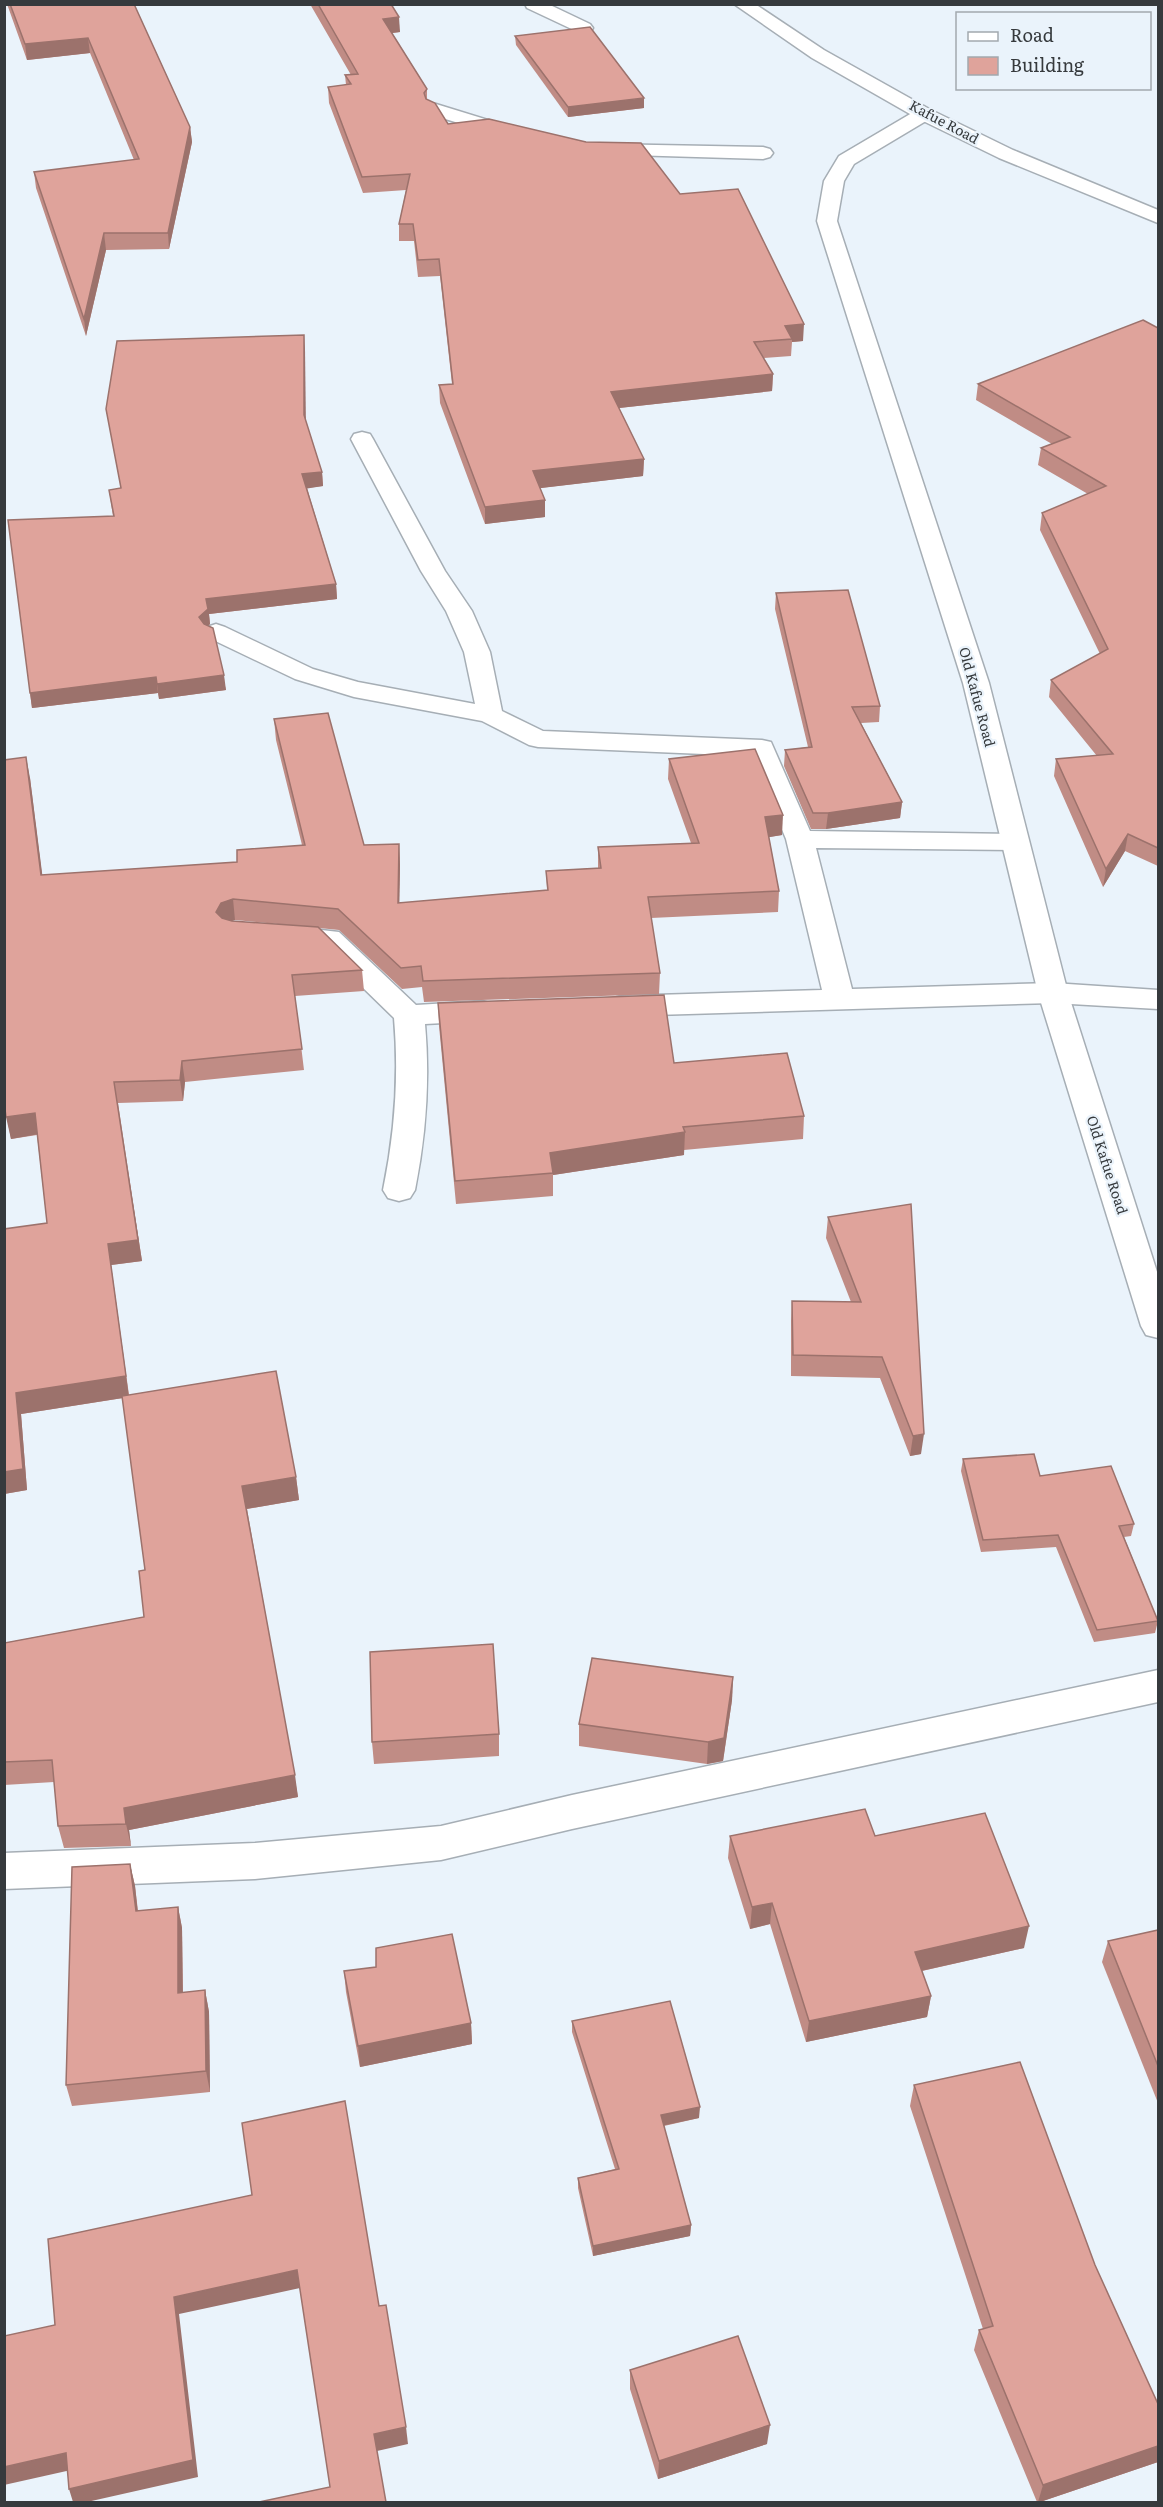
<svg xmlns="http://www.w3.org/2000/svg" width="1163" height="2507" font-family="Literata,serif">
<rect width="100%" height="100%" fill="#eaf3fb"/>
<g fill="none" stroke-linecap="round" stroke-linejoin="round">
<!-- minor casing -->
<g stroke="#a6aeb5" stroke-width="3">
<g id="minor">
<path d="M 525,4 L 548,4 L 590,24 L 593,28 L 590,32 L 578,32 L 527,8 Z"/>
<path d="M 436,104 L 524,131 L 527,135 L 524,139 L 517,141 L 429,114 L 427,110 L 429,106 Z"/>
<path d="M 603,144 L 763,147 L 770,149 L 773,153 L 770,157 L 763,159 L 596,154 L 593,150 L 596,146 Z"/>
<path d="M 362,432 L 370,434 L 373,439 L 445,571 L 472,611 L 490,652 L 502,711 L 543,731 L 762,740 L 771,742 L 810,831 L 1015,834 L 1025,836 L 1029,842 L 1025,848 L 1015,850 L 816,848 L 852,989 L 1053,983 L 1158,990 L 1158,1009 L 1053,1003 L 621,1016 L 610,1013 L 606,1006 L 610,999 L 621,996 L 822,990 L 786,839 L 751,756 L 538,747 L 529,745 L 482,721 L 354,697 L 295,679 L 207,637 L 203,632 L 207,627 L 216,624 L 225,627 L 313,669 L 358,682 L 475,704 L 464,652 L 446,611 L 421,571 L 351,439 L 354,434 Z"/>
<path d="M 286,926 L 339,932 L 416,1005 L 482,1001 L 493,1004 L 497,1011 L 493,1018 L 482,1021 L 425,1024 C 430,1080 426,1135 415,1190 L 410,1198 L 399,1201 L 388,1198 L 383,1190 C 395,1132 399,1076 394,1018 L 321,947 L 276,941 L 271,935 L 276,929 Z"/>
<path d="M 1158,1670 L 1158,1702 L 572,1829 L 441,1860 L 255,1879 L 4,1889 L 4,1853 L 255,1843 L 441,1826 L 572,1795 Z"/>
</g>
</g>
<!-- tertiary casing -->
<g stroke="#a6aeb5" stroke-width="3">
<path id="tertiary" d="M 924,108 L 931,110 L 934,114 L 931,118 L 854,164 L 844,181 L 837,221 L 989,683 L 1068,993 L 1158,1275 L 1158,1338 L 1146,1335 L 1141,1326 L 1038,993 L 963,683 L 817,221 L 824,181 L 839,156 L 917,110 Z"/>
</g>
<!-- trunk casing -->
<g stroke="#a6aeb5" stroke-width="3">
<path id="trunk" d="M 734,4 L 755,4 L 824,50 L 931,110 L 1013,150 L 1158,210 L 1158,223 L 999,158 L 917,118 L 812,58 Z"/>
</g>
<!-- minor -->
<use href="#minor" fill="#fff" fill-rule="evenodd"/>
<!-- tertiary -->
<use href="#tertiary" fill="#fff" fill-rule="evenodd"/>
<!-- trunk -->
<use href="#trunk" fill="#fff" fill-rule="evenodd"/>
</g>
<!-- wall -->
<g fill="#c08c85" fill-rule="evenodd">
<path d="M 7,4 L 134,4 L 190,127 L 192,142 L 169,249 L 106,250 L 86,336 L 36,188 L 34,172 L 134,160 L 90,53 L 27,60 Z"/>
<path d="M 310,4 L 391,4 L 400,32 L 392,33 L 427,89 L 427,99 L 448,124 L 680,194 L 803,341 L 792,342 L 791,356 L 764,358 L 773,374 L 772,391 L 619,408 L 644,459 L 643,476 L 540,488 L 545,517 L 485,524 L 440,403 L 439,385 L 452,384 L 440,276 L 418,277 L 414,241 L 399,241 L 399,224 L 406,190 L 363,193 L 329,103 L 328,87 L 346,85 L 345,75 L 351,75 Z"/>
<path d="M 515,36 L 644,108 L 568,117 L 516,45 Z"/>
<path d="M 1158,328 L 1158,866 L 1125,851 L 1103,887 L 1054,776 L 1056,759 L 1097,756 L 1049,697 L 1051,680 L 1100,654 L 1040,530 L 1042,513 L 1088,494 L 1038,465 L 1041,448 L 1052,444 L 976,400 L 978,384 Z"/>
<path d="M 305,349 L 305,418 L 322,472 L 323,486 L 307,488 L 336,584 L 337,599 L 209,614 L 210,624 L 208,626 L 226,690 L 159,699 L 158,693 L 32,708 L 30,693 L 113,516 L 109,490 L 121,488 L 106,409 Z"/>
<path d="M 776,593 L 880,706 L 879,722 L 861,723 L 902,802 L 900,818 L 826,829 L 811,829 L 784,766 L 785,750 L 808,747 L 775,609 Z"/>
<path d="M 274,719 L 364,845 L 399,844 L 400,865 L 399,903 L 547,890 L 546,871 L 598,868 L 598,847 L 691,843 L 668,779 L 669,759 L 782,835 L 769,837 L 779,891 L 778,912 L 651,918 L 660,973 L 659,994 L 424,1002 L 422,987 L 402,989 L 339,930 L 319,928 L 362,970 L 364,991 L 295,996 L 304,1070 L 185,1082 L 183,1101 L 118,1103 L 142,1261 L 111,1265 L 129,1395 L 296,1477 L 299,1500 L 247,1509 L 298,1797 L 129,1830 L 131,1846 L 64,1848 L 58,1826 L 54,1782 L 4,1785 L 4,1643 L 144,1617 L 145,1570 L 123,1398 L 21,1414 L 27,1490 L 4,1494 L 47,1223 L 37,1135 L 11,1139 L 6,1112 L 4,1112 L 4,760 L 30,778 L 42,875 L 237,862 L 302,845 L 276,740 ZM 235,920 L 299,926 L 231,921 Z"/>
<path d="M 438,1003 L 674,1063 L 804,1116 L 803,1139 L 684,1150 L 684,1155 L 553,1175 L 553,1196 L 456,1204 L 439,1026 Z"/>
<path d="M 828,1217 L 921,1454 L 910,1456 L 880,1378 L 791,1376 L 791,1321 L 792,1301 L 851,1302 L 826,1238 Z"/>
<path d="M 963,1459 L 1040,1476 L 1134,1524 L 1131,1536 L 1124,1537 L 1158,1621 L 1155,1633 L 1094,1642 L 1056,1547 L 981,1552 L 961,1471 Z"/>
<path d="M 733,1677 L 732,1700 L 723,1761 L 707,1764 L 579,1746 L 579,1724 Z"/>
<path d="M 499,1734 L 499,1756 L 374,1764 L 372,1742 Z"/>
<path d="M 730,1836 L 1024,1948 L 922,1971 L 931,1996 L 927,2017 L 806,2042 L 770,1924 L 750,1929 L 728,1858 Z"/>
<path d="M 130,1864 L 135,1886 L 138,1911 L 178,1907 L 182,1928 L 183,1993 L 205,1990 L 209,2012 L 210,2092 L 72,2106 L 66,2085 Z"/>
<path d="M 1158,1930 L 1158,2103 L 1102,1962 L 1108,1941 Z"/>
<path d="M 344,1971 L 471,2023 L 472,2044 L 360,2067 L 346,1992 Z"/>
<path d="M 572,2021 L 699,2118 L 664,2126 L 691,2225 L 690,2236 L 593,2256 L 578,2188 L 578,2178 L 615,2169 L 572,2032 Z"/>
<path d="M 914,2085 L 1095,2265 L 1158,2404 L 1158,2462 L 1040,2502 L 1037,2502 L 974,2350 L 979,2330 L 983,2329 L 910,2106 Z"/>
<path d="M 630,2370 L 767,2444 L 658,2479 L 630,2389 Z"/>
</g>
<!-- shaded-wall -->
<g fill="#9c726c">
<path d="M 399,17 L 400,32 L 384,34 L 383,19 Z"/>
<path d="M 88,38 L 90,53 L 27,60 L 25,44 Z"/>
<path d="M 644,98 L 644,108 L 568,117 L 568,107 Z"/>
<path d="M 190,127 L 192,142 L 169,249 L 168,233 Z"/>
<path d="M 104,233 L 106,250 L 86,336 L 84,319 Z"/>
<path d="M 804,324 L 803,341 L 792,342 L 792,339 L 785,326 Z"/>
<path d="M 304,335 L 305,349 L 306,429 L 304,415 Z"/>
<path d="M 773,374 L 772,391 L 610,409 L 611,392 Z"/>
<path d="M 644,459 L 643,476 L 533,489 L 533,471 Z"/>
<path d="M 322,472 L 323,486 L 304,489 L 302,474 Z"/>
<path d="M 545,500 L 545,517 L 485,524 L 485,507 Z"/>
<path d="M 336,584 L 337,599 L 209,614 L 210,624 L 201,632 L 199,617 L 206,599 Z"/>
<path d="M 224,675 L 226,690 L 159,699 L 157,684 Z"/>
<path d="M 156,677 L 158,693 L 32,708 L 30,693 Z"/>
<path d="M 26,757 L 30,778 L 45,896 L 41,875 Z"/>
<path d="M 902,802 L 900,818 L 826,829 L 828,813 Z"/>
<path d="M 783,815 L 782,835 L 764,838 L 765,817 Z"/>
<path d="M 1128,834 L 1125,851 L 1103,887 L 1106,869 Z"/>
<path d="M 399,844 L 400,865 L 399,924 L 398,903 Z"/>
<path d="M 233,899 L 235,920 L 223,924 L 216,912 L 221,903 Z"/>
<path d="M 182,1061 L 185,1082 L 183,1101 L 180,1080 Z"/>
<path d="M 114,1082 L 142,1261 L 111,1265 L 129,1397 L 21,1414 L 27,1490 L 4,1494 L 4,1472 L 16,1393 L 108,1244 Z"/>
<path d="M 35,1113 L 39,1134 L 11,1139 L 6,1117 Z"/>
<path d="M 685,1132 L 684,1155 L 553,1175 L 550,1153 Z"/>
<path d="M 924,1434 L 921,1454 L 910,1456 L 913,1436 Z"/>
<path d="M 296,1477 L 299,1500 L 246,1509 L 242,1486 Z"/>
<path d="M 733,1677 L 732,1700 L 723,1761 L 707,1764 L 708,1742 Z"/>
<path d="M 295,1775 L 298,1797 L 129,1830 L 131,1846 L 126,1824 L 124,1808 Z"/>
<path d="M 130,1864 L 135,1886 L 140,1933 L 136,1911 Z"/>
<path d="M 772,1903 L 770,1924 L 750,1929 L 752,1907 Z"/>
<path d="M 178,1907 L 182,1928 L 183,2014 L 178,1993 Z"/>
<path d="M 1029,1926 L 1024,1948 L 912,1973 L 915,1952 Z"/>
<path d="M 205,1990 L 209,2012 L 210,2092 L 206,2071 Z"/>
<path d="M 931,1996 L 927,2017 L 806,2042 L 809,2021 Z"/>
<path d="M 471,2023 L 472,2044 L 360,2067 L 358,2046 Z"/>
<path d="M 700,2107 L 699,2118 L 661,2126 L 661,2115 Z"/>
<path d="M 691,2225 L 690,2236 L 593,2256 L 593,2246 Z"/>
<path d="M 297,2270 L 300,2288 L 179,2314 L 198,2477 L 87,2502 L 73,2502 L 69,2489 L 174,2297 Z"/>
<path d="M 770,2425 L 767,2444 L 658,2479 L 659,2461 Z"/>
<path d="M 406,2427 L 408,2444 L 377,2451 L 374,2434 Z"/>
<path d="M 1158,2446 L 1158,2462 L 1040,2502 L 1038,2502 L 1043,2485 Z"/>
<path d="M 66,2453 L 71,2470 L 4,2485 L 4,2467 Z"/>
</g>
<!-- building -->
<g fill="#dfa39b" stroke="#9c726c" stroke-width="1.5">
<path d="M 10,4 L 134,4 L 190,127 L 168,233 L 104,233 L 84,319 L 34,172 L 139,159 L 88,38 L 25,44 Z"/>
<path d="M 318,4 L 391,4 L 399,17 L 383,19 L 427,89 L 424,93 L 426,99 L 435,103 L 448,124 L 489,119 L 586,142 L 641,143 L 680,194 L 738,189 L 804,324 L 785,326 L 792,339 L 754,342 L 773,374 L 611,392 L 644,459 L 533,471 L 545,500 L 485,507 L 439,385 L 453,384 L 439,259 L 418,260 L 413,224 L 399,224 L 410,174 L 362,177 L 328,87 L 351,84 L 345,75 L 358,74 Z"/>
<path d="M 590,27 L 644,98 L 568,107 L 515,36 Z"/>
<path d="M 1143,320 L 1158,328 L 1158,848 L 1128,834 L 1106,869 L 1056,759 L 1113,754 L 1051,680 L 1108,649 L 1042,513 L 1106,486 L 1041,448 L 1070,437 L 978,384 Z"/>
<path d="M 304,335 L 304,415 L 322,472 L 302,474 L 336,584 L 206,599 L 208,609 L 199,617 L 204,624 L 213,628 L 224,675 L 157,684 L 156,677 L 30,693 L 8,520 L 114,516 L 109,490 L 121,488 L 106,409 L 117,341 Z"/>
<path d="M 848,590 L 880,706 L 852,707 L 902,802 L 828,813 L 813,813 L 785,750 L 812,747 L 776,593 Z"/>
<path d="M 328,713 L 364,845 L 399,844 L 398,903 L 548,890 L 546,871 L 601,868 L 598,847 L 699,843 L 669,759 L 755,749 L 783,815 L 765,817 L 779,891 L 648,897 L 660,973 L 423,981 L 421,966 L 401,968 L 338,909 L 233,899 L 221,903 L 216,912 L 222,918 L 232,921 L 318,927 L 362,970 L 292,975 L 302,1049 L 182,1061 L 180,1080 L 114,1082 L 138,1240 L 108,1244 L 126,1376 L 16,1393 L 23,1469 L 4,1472 L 4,1229 L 47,1223 L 35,1113 L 6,1117 L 4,1101 L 4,760 L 26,757 L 41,875 L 237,862 L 237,850 L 305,845 L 274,719 Z"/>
<path d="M 664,995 L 674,1063 L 787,1053 L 804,1116 L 683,1127 L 685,1132 L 550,1153 L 553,1173 L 455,1181 L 438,1003 Z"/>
<path d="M 911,1204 L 924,1434 L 913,1436 L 882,1357 L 793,1355 L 792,1301 L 861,1302 L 828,1217 Z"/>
<path d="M 276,1371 L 296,1477 L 242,1486 L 295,1775 L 124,1808 L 126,1824 L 58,1826 L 52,1760 L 4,1762 L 4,1643 L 144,1617 L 139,1571 L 145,1570 L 122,1396 Z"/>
<path d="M 1034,1454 L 1040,1476 L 1111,1466 L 1134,1524 L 1119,1526 L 1158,1621 L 1097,1630 L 1058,1535 L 983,1540 L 963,1459 Z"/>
<path d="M 493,1644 L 499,1734 L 372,1742 L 370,1652 Z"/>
<path d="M 592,1658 L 733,1677 L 724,1738 L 708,1742 L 579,1724 Z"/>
<path d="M 865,1809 L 875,1836 L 985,1813 L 1029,1926 L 915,1952 L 931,1996 L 809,2021 L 772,1903 L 752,1907 L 730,1836 Z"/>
<path d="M 130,1864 L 136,1911 L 178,1907 L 178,1993 L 205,1990 L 206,2071 L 66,2085 L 72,1867 Z"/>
<path d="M 1158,1930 L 1158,2066 L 1108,1941 Z"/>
<path d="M 452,1934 L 471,2023 L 358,2046 L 344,1971 L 376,1967 L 376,1948 Z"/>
<path d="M 670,2001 L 700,2107 L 661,2115 L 691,2225 L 593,2246 L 578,2178 L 619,2169 L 572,2021 Z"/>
<path d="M 1020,2062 L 1095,2265 L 1158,2404 L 1158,2446 L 1043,2485 L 979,2330 L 993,2326 L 914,2085 Z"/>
<path d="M 345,2101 L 379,2306 L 386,2305 L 406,2427 L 374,2434 L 386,2502 L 259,2502 L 330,2487 L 297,2270 L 174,2297 L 193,2460 L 69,2489 L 66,2453 L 4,2467 L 4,2336 L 55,2325 L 48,2239 L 252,2195 L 242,2123 Z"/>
<path d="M 738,2336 L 770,2425 L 659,2461 L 630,2370 Z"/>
</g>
<g text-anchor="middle" stroke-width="4.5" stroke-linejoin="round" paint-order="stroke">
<!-- far-street labels -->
<g font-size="14" fill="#363a3d" stroke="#eaf3fb">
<text transform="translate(944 122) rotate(28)" y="5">Kafue Road</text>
<text transform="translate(977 697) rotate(75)" y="5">Old Kafue Road</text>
<text transform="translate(1107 1165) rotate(72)" y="5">Old Kafue Road</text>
</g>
</g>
<!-- border -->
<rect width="1163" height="2507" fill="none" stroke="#363a3d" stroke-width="12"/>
<!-- legend -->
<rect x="956" y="12" width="195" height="78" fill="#eaf3fb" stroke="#a2a9af" stroke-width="1.5"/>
<rect x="968" y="32" width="30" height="9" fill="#ffffff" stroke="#a2a9af" stroke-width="1.5"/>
<text x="1010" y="42" font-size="18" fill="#363a3d">Road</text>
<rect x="968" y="57" width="30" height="18" fill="#dfa39b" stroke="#a2a9af" stroke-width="1.5"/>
<text x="1010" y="72" font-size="18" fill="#363a3d">Building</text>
</svg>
